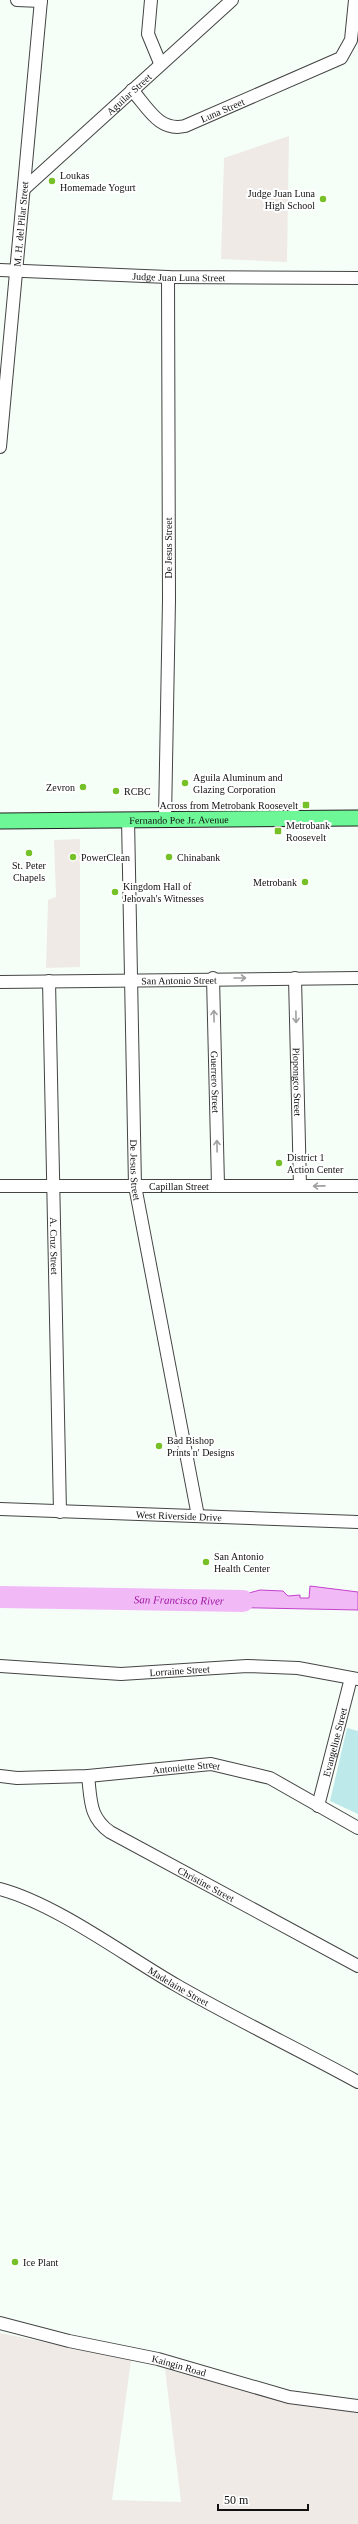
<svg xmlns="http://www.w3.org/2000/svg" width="358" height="2524" font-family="'Times New Roman',serif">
<rect width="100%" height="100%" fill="#f5fff8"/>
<!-- industrial -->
<g fill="#efeae6">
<path d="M 289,136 L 287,262 L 221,259 L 224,158 Z"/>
<path d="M 80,839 L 80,967 L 46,968 L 48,900 L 56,897 L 54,840 Z"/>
<path d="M 0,2333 L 131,2360 L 112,2500 L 181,2502 L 165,2369 L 277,2400 L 358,2413 L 358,2524 L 0,2524 Z"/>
</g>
<!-- green -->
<path fill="#bde9ea" d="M 347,1728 L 358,1731 L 358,1814 L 330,1801 Z"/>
<!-- water -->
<path fill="#f1baf6" stroke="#c441cd" d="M 310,1586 L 358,1592 L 358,1610 L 212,1607 L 213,1599 L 234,1597 L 260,1590 L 283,1591 L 288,1596 L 300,1595 L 300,1598 L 309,1598 Z"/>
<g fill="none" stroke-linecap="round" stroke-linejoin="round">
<!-- river -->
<path stroke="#f1baf6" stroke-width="22" id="s1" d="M 0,1597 L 243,1601"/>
<!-- minor casing -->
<g stroke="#444" stroke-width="14">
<g id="minor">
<path d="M 17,0 L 41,1"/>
<path d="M 151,0 L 148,34 L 160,63"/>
<path id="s2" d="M 132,90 C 148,108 159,132 185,126 L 341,58 L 351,40 L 355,0"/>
<path id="s3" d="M 25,188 L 232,0"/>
<path id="s4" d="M 0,270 L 168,277 L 358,278"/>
<path id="s5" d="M 0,447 L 41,0"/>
<path id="s6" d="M 128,819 L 135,1186 L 198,1516"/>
<path d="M 165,819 L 169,600 L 168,277"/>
<path id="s7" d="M 213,978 L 218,1185"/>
<path id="s8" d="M 295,978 L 300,1186"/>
<path id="s9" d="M 49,981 L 60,1512"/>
<path id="s10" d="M 0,982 L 358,978"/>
<path id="s11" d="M 0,1186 L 358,1186"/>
<path id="s12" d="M 0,1509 L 358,1522"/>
<path id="s13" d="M 0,1666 L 121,1674 L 247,1666 L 298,1668 L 358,1679"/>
<path id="s14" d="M 0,1776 L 17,1778 L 88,1776 L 211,1764 L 270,1778 L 358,1828"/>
<path id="s15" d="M 88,1776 C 91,1800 89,1817 110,1832 L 358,1966"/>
<path id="s16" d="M 318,1806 L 351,1678"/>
<path id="s17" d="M 0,1889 C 56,1904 124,1955 176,1985 C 235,2019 298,2049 358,2082"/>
<path id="s18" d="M 0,2323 L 69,2341 L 158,2359 L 289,2397 L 358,2406"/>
</g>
</g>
<!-- major casing -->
<g stroke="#222" stroke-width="17">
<g id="major">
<path id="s19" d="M 0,821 L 358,818"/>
</g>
</g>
<!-- minor -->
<use href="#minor" stroke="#fff" stroke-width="12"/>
<!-- major -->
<use href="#major" stroke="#6df796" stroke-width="15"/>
</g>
<!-- one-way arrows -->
<defs><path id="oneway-shaft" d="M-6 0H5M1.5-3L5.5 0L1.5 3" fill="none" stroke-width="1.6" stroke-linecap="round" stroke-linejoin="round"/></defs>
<g stroke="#a0a0a0">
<use href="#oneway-shaft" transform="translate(240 978)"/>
<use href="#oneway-shaft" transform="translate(214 1016) rotate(-91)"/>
<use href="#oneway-shaft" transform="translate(296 1017) rotate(89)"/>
<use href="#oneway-shaft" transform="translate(217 1146) rotate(-91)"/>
<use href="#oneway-shaft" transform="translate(319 1186) rotate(179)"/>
</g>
<!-- markers -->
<g fill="#76c128" stroke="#fff" stroke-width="1.5">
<circle cx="52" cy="181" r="4"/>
<circle cx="323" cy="199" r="4"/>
<circle cx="185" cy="783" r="4"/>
<circle cx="83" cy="787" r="4"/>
<circle cx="116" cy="791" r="4"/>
<rect x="302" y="801" width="8" height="8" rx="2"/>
<rect x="274" y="827" width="8" height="8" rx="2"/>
<circle cx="29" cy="853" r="4"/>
<circle cx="73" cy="857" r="4"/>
<circle cx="169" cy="857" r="4"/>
<circle cx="305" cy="882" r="4"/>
<circle cx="115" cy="892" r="4"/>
<circle cx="279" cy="1163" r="4"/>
<circle cx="159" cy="1446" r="4"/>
<circle cx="206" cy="1562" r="4"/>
<circle cx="15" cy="2262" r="4"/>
</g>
<g text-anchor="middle" stroke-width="4" stroke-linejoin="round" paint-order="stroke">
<!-- street labels -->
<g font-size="10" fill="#111" stroke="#fff">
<text dy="4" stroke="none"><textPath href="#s3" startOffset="140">Aguilar Street</textPath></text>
<text dy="4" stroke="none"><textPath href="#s2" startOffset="109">Luna Street</textPath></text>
<text dy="4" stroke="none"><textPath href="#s5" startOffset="224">M. H. del Pilar Street</textPath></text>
<text dy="4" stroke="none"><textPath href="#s4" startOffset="179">Judge Juan Luna Street</textPath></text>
<text transform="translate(168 548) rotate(-90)" y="4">De Jesus Street</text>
<text dy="4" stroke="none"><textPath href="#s19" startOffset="179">Fernando Poe Jr. Avenue</textPath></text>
<text dy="4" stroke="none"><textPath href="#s10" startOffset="179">San Antonio Street</textPath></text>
<text dy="4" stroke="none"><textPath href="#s7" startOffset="104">Guerrero Street</textPath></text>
<text dy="4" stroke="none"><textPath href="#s8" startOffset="104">Piopongco Street</textPath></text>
<text dy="4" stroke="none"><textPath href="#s6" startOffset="351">De Jesus Street</textPath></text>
<text dy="4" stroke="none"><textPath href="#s11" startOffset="179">Capillan Street</textPath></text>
<text dy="4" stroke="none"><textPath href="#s9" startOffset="265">A. Cruz Street</textPath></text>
<text dy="4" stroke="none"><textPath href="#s12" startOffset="179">West Riverside Drive</textPath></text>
<text dy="4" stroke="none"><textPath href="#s13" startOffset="180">Lorraine Street</textPath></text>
<text dy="4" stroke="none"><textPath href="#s16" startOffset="66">Evangeline Street</textPath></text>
<text dy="4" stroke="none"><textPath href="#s14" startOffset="187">Antoniette Street</textPath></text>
<text dy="4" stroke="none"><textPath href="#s15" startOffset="172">Christine Street</textPath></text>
<text dy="4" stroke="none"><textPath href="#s17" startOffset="204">Madelaine Street</textPath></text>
<text dy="4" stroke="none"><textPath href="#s18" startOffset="184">Kaingin Road</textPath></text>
</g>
<!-- poi labels -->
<g font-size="10" fill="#111" stroke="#fff" text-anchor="start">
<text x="60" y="179">Loukas<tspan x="60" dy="12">Homemade Yogurt</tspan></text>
<text x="315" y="197" text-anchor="end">Judge Juan Luna<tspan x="315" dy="12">High School</tspan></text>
<text x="193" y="781">Aguila Aluminum and<tspan x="193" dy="12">Glazing Corporation</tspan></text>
<text x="75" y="791" text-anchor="end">Zevron</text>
<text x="124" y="795">RCBC</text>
<text x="298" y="809" text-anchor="end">Across from Metrobank Roosevelt</text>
<text x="286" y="829">Metrobank<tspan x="286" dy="12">Roosevelt</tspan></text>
<text x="81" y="861">PowerClean</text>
<text x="177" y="861">Chinabank</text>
<text x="29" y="869" text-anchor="middle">St. Peter<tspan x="29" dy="12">Chapels</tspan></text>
<text x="297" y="886" text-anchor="end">Metrobank</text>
<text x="123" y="890">Kingdom Hall of<tspan x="123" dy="12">Jehovah's Witnesses</tspan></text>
<text x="287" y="1161">District 1<tspan x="287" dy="12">Action Center</tspan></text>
<text x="167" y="1444">Bad Bishop<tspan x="167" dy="12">Prints n' Designs</tspan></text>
<text x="214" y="1560">San Antonio<tspan x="214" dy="12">Health Center</tspan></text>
<text x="23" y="2266">Ice Plant</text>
</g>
<!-- water labels -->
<g font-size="11" font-style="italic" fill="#a019a4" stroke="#fff">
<text dy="4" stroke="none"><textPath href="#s1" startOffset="179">San Francisco River</textPath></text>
</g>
</g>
<!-- scale -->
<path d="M218 2504v6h90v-6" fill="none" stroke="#111111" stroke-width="2"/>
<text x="224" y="2504" font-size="12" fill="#111111" stroke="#ffffff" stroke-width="3" paint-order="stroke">50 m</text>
</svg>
